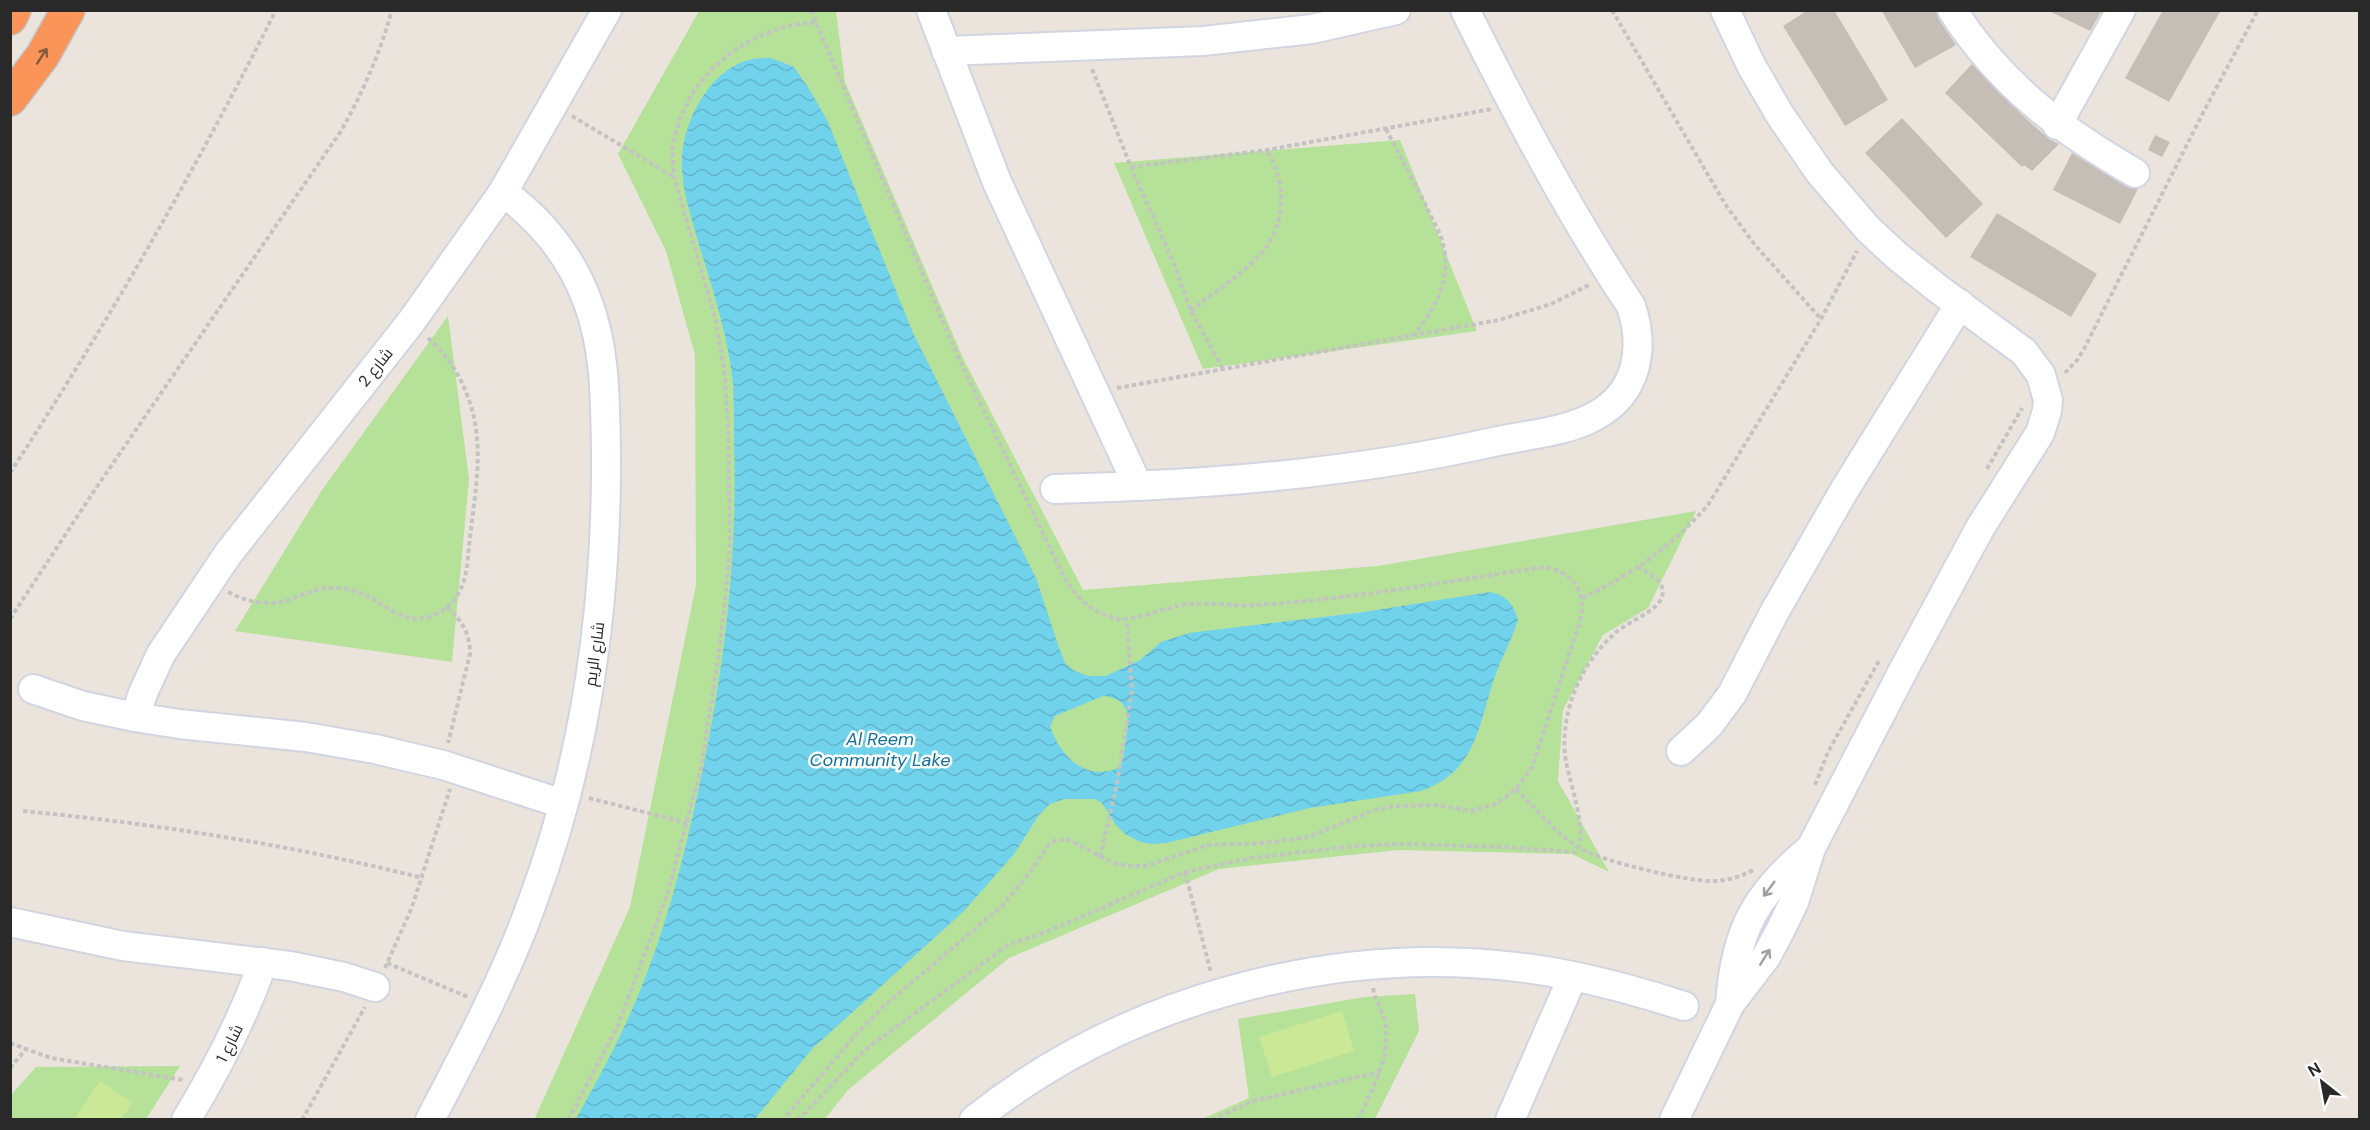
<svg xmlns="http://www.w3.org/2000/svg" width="2370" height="1130" font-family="'DM Sans',Cairo,sans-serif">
<defs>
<pattern id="water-waves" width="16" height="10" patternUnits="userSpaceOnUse" patternTransform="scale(1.5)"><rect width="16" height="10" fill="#71d2eb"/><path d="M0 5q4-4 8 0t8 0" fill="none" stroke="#62b4ca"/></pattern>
</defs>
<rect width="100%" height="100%" fill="#ebe4dc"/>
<!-- park -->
<g fill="#b6e199">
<path d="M 699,11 L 836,11 L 845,82 L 963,358 L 1083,590 L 1378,566 L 1696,511 L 1648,608 L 1603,635 L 1563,710 L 1558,781 L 1609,872 L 1572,854 L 1398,850 L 1219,869 L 1009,958 L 848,1090 L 825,1119 L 534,1120 L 630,907 L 696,585 L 695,355 L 666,251 L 618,154 Z"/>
<path d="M 1400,140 L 1477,331 L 1203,369 L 1114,163 Z"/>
<path d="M 448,316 L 469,479 L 452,662 L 235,631 L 322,490 Z"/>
<path d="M 1415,994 L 1419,1031 L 1375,1119 L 1200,1120 L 1249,1098 L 1238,1019 L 1364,997 Z"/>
<path d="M 180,1066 L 146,1119 L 11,1120 L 11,1095 L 36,1067 Z"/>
</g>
<!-- pitch -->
<g fill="#cae895">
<path d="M 1342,1011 L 1354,1051 L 1272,1077 L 1259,1037 Z"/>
<path d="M 100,1081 L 133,1103 L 121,1119 L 74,1119 Z"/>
</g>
<!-- water -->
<path fill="url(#water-waves)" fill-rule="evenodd" d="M 771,58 L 794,67 L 811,92 L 828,122 L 913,333 L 1036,578 L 1058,645 L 1065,663 L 1073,670 L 1088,676 L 1106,676 L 1140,660 L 1161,642 L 1189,633 L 1357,613 L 1490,592 C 1507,596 1513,603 1518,620 C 1511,642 1499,662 1492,685 C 1478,731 1473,773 1421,791 L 1310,808 L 1166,843 L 1152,844 L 1140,842 L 1125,834 L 1116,825 L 1102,803 L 1094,799 L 1064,799 L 1050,804 L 1039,815 L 1014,854 L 964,911 L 812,1049 L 755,1119 L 576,1119 C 593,1088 611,1056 626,1023 C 661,948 682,867 699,787 C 724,672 738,558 734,440 C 734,421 734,402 733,383 C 728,334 711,285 697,238 C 690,212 681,187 682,160 C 683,120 711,67 753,59 C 759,58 765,58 771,58 ZM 1103,696 C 1133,698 1129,722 1125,745 C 1124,752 1124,761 1119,767 C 1114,771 1108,771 1101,772 C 1075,772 1057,748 1050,726 L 1055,716 Z"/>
<!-- building -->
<g fill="#c4beb7">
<path d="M 1808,10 L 1834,10 L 1888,100 L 1845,126 L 1783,26 Z"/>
<path d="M 1881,10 L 1936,10 L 1939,20 L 1956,45 L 1915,68 Z"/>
<path d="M 2047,10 L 2102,10 L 2090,31 Z"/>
<path d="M 2163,10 L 2221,10 L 2169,102 L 2125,78 Z"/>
<path d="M 1972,64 L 2022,115 L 2049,139 L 2059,144 L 2032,171 L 2024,165 L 2022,167 L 1945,93 Z"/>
<path d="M 1902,118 L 1983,204 L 1946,238 L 1865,153 Z"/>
<path d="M 2155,135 L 2170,142 L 2162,157 L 2148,150 Z"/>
<path d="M 2072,153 L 2127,187 L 2138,189 L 2120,224 L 2053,190 Z"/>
<path d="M 1997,213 L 2097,274 L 2071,317 L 1970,257 Z"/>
</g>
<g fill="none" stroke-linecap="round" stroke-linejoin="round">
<!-- minor casing -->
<g stroke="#d1d5e2" stroke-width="32">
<g id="minor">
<path d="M 931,10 L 997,182 L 1138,486"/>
<path d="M 1952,10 C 2001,85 2059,129 2135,173"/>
<path d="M 946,51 L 1203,41 L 1312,29 L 1396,10"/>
<path d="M 2057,125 L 2121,10"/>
<path d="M 1055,489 C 1204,485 1352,474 1498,441 C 1528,435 1569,431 1595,416 C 1638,393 1645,348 1631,306 C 1568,211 1516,112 1465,10"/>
<path d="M 33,689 L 83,706 L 135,717 L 179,724 L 306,737 L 375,749 L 443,765 L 563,804"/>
<path d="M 135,717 L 143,693 L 161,654 L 228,554 L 411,322 L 503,192 L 607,10"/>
<path d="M 1681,751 L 1709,725 L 1732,694 L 1775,611 L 1845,489 L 1960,304"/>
<path d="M 10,922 L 123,946 L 290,966 L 344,977 L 375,987"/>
<path d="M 1730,1004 C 1735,932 1755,894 1811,848"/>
<path d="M 186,1120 C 217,1069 243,1019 263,962"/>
<path d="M 430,1120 C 467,1049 505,978 532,903 C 586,759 607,606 606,453 C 605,401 606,349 587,300 C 570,255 541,220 503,192"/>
<path d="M 974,1120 C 1125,999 1334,943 1525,968 C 1580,975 1631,989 1684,1006"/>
<path d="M 1510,1120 L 1573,976"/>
<path d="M 1674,1120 L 1730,1004 L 1766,957 L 1780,931 L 1794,902 L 1811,848 L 1905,667 L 1980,528 L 2040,433 L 2047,411 L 2048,400 L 2041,375 L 2024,352 L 1937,288 L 1897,256 L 1868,229 L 1820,173 L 1780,115 L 1751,65 L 1725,10"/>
</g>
</g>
<!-- highway casing -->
<g stroke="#c3c3c3" stroke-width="36">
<g id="highway">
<path d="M 10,18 L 14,10"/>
<path d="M 10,99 L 43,55 L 68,10"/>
</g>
</g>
<!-- path -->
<g stroke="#c3c3c3" stroke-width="4" stroke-dasharray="4.5 3" stroke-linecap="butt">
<path d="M 812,10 L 816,22"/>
<path d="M 1612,10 L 1725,204 L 1755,245 L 1821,319"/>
<path d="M 1092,69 L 1131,167 L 1174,264 L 1191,311 L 1223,369"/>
<path d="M 572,116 L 674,177"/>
<path d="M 1386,129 C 1400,157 1416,184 1429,212 C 1433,221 1438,229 1441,237 C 1454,276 1437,306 1413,336"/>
<path d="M 1131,167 L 1267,150 L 1492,109"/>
<path d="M 1191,311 C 1211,294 1241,275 1259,256 C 1287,226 1287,183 1267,150"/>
<path d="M 2065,373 L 2078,359 L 2085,347 L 2205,109 L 2258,10"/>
<path d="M 1117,388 L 1499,320 L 1551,304 L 1591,284"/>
<path d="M 1987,469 L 2022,408"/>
<path d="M 10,473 C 107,324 196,169 276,10"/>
<path d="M 228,592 C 252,604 272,607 297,597 C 309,592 320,588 332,588 C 343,588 354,590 363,594 C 389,605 406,630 438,613 C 449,608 458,597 462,586 C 468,571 468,553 470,537 C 475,493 484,450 471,406 C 463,380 449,356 428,338"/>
<path d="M 1582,598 C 1632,575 1672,546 1708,505 L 1821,319 L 1857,251"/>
<path d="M 447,607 C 462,621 470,633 470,654 L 448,743"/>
<path d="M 10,619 L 96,488 L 341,131 C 363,92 380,53 392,10"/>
<path d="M 1815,785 L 1828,752 L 1880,659"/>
<path d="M 1516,789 C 1536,809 1556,834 1581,849 C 1602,861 1691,883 1716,881 C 1730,880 1742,876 1755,869"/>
<path d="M 589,798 L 687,823"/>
<path d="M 23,811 C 158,824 291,845 423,878"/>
<path d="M 1100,857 L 1116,789 L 1132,691 L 1127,620"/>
<path d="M 1185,872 L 1211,973"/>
<path d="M 387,963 L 468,997"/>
<path d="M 385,968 L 412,907 L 450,789"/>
<path d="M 10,1043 L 51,1058 L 183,1080"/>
<path d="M 10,1068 L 25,1050"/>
<path d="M 302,1120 L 365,1007"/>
<path d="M 568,1120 L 618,1025 L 668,892 L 701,768 L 718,659 L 725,602 L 730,544 L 728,431 L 725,377 L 716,321 L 674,177 L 672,146 L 680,118 L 693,92 L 712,69 L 734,50 L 759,36 L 787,26 L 816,22 L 957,355 L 1063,575 C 1074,595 1090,612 1114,618 C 1133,623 1167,606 1189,604 C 1212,602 1235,607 1258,605 C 1353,599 1449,581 1544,567 C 1572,571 1588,592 1580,621 L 1532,767 L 1516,789 L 1506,797 L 1495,804 L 1471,811 L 1438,805 L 1395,806 L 1375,810 L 1308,837 L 1266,843 L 1208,845 L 1146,866 L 1130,866 L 1114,863 L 1067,839 L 1054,841 L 1048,845 L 1030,872 L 1002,906 L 884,1006 L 853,1038 L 783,1120"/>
<path d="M 798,1120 L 866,1049 L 1008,945 L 1051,930 L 1185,872 L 1252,858 L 1355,846 L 1405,844 L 1504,847 L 1575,852 C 1591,836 1567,777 1565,755 C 1563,732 1567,709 1576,688 C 1585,666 1598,649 1615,633 C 1627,622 1657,612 1662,597 C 1666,581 1650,574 1639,567"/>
<path d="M 1212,1120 L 1253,1101 L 1380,1072"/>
<path d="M 1358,1120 C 1372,1089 1391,1058 1385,1022 C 1383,1010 1374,1000 1373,987"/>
</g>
<!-- minor -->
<use href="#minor" stroke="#fff" stroke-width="28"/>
<!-- highway -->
<use href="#highway" stroke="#fa9458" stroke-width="33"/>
</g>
<!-- one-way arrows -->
<defs><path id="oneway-shaft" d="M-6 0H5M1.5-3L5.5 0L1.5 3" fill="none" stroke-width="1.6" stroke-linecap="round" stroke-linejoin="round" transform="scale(1.5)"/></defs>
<use stroke="#87593e" href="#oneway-shaft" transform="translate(42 56) rotate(-57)"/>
<g stroke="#9f9f9f">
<use href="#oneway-shaft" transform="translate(1769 889) rotate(127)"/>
<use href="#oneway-shaft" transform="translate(1765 957) rotate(-58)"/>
</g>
<g text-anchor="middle" stroke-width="5" stroke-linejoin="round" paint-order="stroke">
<!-- street labels -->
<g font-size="16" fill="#292929" stroke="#fff">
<text transform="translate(375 367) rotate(-51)" y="6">شارع 2</text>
<text transform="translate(594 654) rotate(-82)" y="6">شارع الريم</text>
<text transform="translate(229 1043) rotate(-64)" y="6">شارع 1</text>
</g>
<!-- water labels -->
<g font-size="18" font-style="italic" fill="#117096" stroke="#fff">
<text x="880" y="745">Al Reem<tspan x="880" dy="21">Community Lake</tspan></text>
</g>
</g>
<!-- border -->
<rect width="2370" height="1130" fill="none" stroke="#292929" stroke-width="24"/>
<!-- north arrow -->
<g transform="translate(2322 1082) rotate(329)" stroke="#ffffff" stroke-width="4.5" paint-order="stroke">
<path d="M0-4.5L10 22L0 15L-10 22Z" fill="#292929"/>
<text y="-9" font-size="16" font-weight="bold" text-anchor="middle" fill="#292929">N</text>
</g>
</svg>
